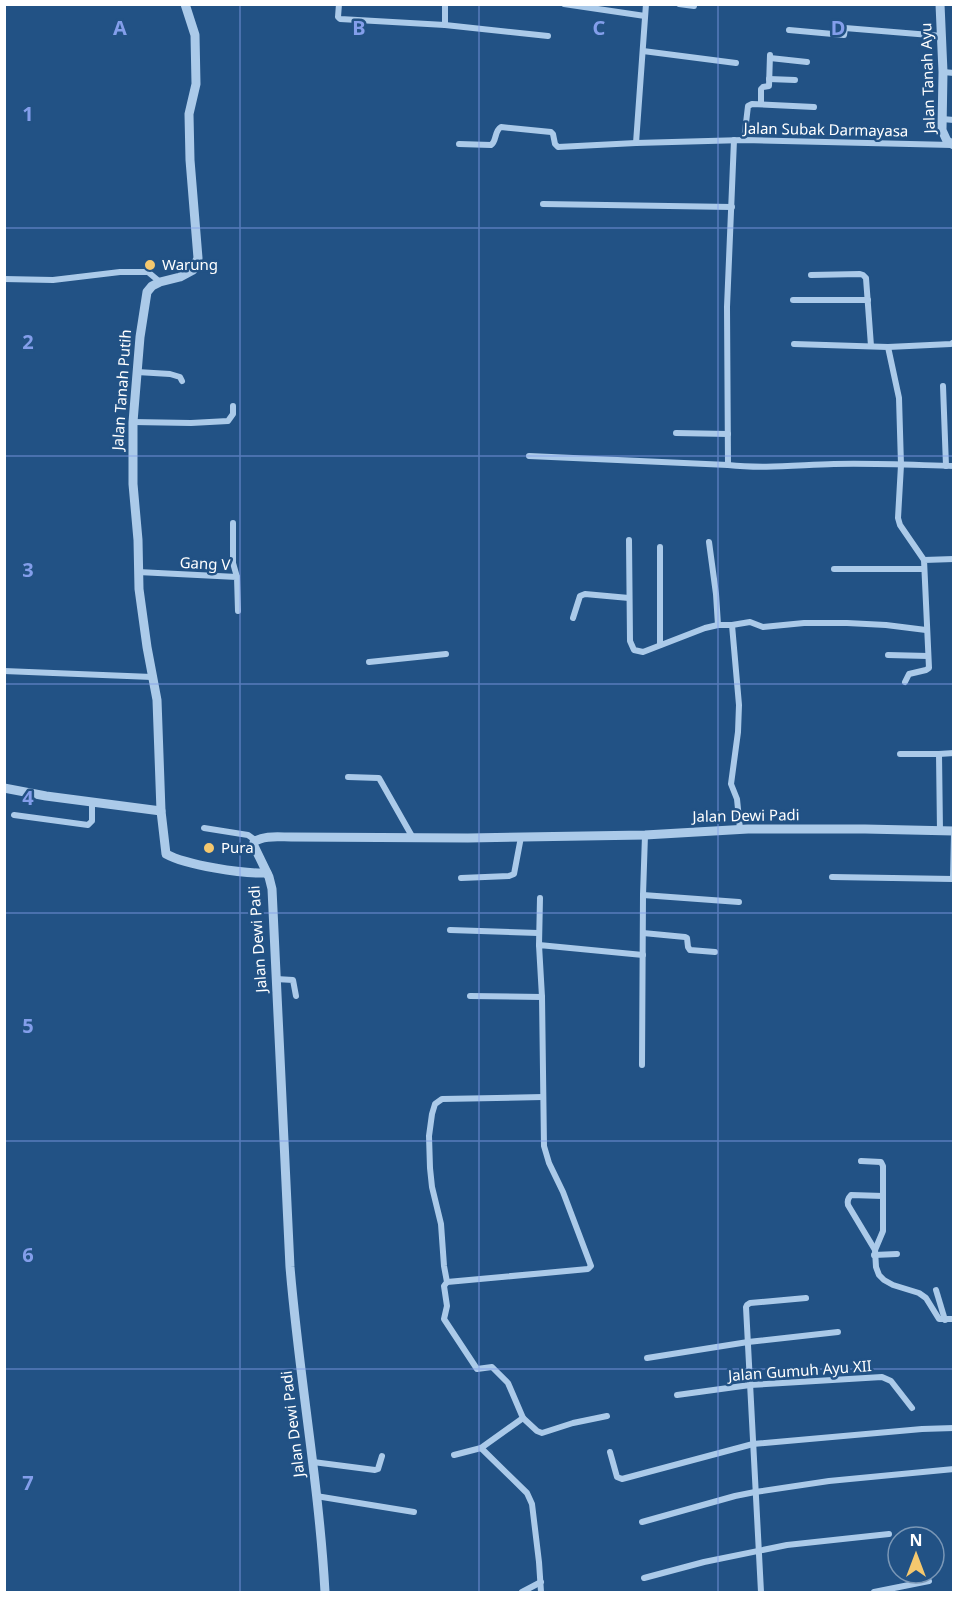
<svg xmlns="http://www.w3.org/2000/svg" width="958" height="1597" font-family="'Noto Sans',sans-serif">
<rect width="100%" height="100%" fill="#225285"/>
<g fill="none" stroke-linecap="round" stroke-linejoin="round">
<!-- minor -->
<g stroke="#abcae9" stroke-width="6">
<path d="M 339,4 L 338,17 L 340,19 L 445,25 L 548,36"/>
<path d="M 445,4 L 445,25"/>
<path d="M 564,4 L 645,16"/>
<path d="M 646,4 L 636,143 L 744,140 L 952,145"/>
<path d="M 679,4 L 694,6"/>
<path d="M 789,30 L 844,35 L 845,28 L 942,36"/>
<path d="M 643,51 L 736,63"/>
<path d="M 770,58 L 807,62"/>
<path d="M 943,72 L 954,73"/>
<path d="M 769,79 L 795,80"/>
<path d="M 761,103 L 761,89 L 763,87 L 769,86 L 770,55"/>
<path d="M 942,119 L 954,120"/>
<path d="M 744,140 L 748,106 L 752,104 L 814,107"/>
<path d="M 459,144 L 491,145 C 497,141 494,131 501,127 L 551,132 L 553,134 L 555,144 L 558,147 L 636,143"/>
<path d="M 543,204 L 732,207"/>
<path d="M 811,275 L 860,274 L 863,275 L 866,278 L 871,346"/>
<path d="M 4,279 L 53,280 L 120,272 L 148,272 L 160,282"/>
<path d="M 793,300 L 868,300"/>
<path d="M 794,344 L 888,347 L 899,398 L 901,465 L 898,518 L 900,525 L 924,560"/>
<path d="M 888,347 L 951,344 L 954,342"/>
<path d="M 137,372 L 170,374 L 180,377 L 182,381"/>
<path d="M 943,386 L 946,466"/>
<path d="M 133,422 L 191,423 L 228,421 L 233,414 L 233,406"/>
<path d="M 676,433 L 728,434"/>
<path d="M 529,456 L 728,465 C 764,469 798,465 834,464 C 874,463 914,465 954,466"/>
<path d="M 728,465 L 727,307 L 734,140"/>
<path d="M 233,523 L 233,563 L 237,577"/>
<path d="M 629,540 L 630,641 L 634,650 L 643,652 L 705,628 L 718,625 L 732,625 L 739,705 L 738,732 L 731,784 L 737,799 L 740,829"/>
<path d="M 709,542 L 716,594 L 718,625"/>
<path d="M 660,547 L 660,645"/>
<path d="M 834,569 L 924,569"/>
<path d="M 138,572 L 237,577 L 238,611"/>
<path d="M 573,618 L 580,596 L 585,594 L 629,598"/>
<path d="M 732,625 L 750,622 L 763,627 L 804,623 L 847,623 L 886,625 L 926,630"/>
<path d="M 888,655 L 928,656"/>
<path d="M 369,662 L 446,654"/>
<path d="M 4,671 L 152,677"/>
<path d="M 905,682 L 909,674 L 926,670 L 929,668 L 924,560 L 954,559"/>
<path d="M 900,754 L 939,754 L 940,831"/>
<path d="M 939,754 L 954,753"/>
<path d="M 348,777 L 379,778 L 413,838"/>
<path d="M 14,815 L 88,825 L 92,821 L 92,802"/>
<path d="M 204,828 L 248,835 L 255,840"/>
<path d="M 832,877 L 953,879 L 954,834"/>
<path d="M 461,878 L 509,876 L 514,874 L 521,837"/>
<path d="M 643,895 L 739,902"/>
<path d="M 450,930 L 538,933"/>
<path d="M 643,933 L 685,937 L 687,938 L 688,947 L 690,950 L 715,952"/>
<path d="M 539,945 L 540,898"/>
<path d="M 276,979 L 293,980 L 296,996"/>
<path d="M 470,996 L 542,997"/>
<path d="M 642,1065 L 643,895 L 645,835"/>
<path d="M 861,1161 L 881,1162 L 883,1166 L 883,1231 L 875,1250 L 876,1267 L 879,1275 L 884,1280 L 893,1285 L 919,1293 L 926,1298 L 939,1319 L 954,1319"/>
<path d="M 875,1250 L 848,1205 C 847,1201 848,1198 851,1195 L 883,1196"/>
<path d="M 874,1255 L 897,1254"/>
<path d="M 447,1282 L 588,1269 L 591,1266 L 563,1192 L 549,1163 L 544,1146 L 542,997 L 539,945 L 643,955"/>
<path d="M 936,1290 L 945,1320"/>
<path d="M 647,1358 L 748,1342 L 838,1332"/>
<path d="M 677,1395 L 750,1385 L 882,1377 L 891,1381 L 912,1408"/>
<path d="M 523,1418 L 537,1431 L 542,1433 L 573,1423 L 607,1416"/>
<path d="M 610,1452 L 617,1477 L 622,1479 L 753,1444 L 922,1429 L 954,1428"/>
<path d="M 454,1455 L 481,1448"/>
<path d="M 313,1462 L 375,1470 L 378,1469 L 382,1456"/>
<path d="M 316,1496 L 414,1512"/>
<path d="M 642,1522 L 735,1496 L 755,1492 L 829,1481 L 954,1469"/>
<path d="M 644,1578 L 704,1562 L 787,1545 L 889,1534"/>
<path d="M 522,1592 L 541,1582"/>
<path d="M 541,1592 L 539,1562 L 532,1504 L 527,1493 L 481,1448 L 523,1418 L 508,1383 L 492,1367 L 477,1369 L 444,1319 L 447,1306 L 444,1286 L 447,1282 L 444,1266 L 441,1224 L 432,1187 L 430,1168 L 429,1136 L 432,1114 L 435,1104 L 442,1099 L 543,1097"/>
<path d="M 761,1592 L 746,1307 L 747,1305 L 750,1303 L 806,1298"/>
<path d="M 874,1592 L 929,1581"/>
</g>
<!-- tertiary -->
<g stroke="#abcae9" stroke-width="9">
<path d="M 185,4 L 195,35 L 196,84 L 189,114 L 190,160 L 198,258 L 193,270 L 180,277 L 160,282 L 152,286 L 147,292 L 140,337 L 133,422 L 133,484 L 138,540 L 139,589 L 147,647 L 157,700 L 161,811 L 166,854 C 186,865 243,874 267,873"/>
<path d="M 940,4 L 943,72 L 942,130 L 947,141 L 954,145"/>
<path d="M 4,788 L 46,796 L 161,811"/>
<path d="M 325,1592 C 319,1484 299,1376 290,1267 L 272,889 L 269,877 L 254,846 L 254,842 C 263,835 279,837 291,837 L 468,838 L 645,835 L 748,829 L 865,829 L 954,831"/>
</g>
</g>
<!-- grid -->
<path fill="none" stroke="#839eea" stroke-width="1.5" stroke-opacity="0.55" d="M 240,4 L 240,1592M 479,4 L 479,1592M 718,4 L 718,1592M 4,228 L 954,228M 4,456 L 954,456M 4,684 L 954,684M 4,913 L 954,913M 4,1141 L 954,1141M 4,1369 L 954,1369"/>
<!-- markers -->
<g fill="#f5c86e" stroke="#225285" stroke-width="2">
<circle cx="150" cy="265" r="6"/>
<circle cx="209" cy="848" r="6"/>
</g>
<g text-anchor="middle" stroke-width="5" stroke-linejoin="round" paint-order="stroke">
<!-- street labels -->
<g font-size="15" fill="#fff" stroke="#225285">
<text transform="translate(928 78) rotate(-92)" y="5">Jalan Tanah Ayu</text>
<text transform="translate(826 130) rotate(1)" y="5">Jalan Subak Darmayasa</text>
<text transform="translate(122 390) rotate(-86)" y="5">Jalan Tanah Putih</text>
<text transform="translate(205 564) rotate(3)" y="5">Gang V</text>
<text transform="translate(746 816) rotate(-1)" y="5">Jalan Dewi Padi</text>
<text transform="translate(258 939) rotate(-94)" y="5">Jalan Dewi Padi</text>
<text transform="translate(800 1371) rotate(-4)" y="5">Jalan Gumuh Ayu XII</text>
<text transform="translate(293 1424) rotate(-97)" y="5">Jalan Dewi Padi</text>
</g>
<!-- poi labels -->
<g font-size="15" fill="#fff" stroke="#225285" text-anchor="start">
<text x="162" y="270">Warung</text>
<text x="221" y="853">Pura</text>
</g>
</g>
<g font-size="20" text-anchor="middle" font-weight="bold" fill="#839eea" stroke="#225285" stroke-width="5" stroke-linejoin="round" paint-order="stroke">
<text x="120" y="35">A</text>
<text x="359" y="35">B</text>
<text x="599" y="35">C</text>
<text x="838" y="35">D</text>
<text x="28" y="121">1</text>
<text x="28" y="349">2</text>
<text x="28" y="577">3</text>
<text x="28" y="805">4</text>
<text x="28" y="1033">5</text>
<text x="28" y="1262">6</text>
<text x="28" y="1490">7</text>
</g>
<!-- border -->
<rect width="958" height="1597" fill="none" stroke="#ffffff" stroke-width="12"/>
<!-- north arrow -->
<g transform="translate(916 1555)"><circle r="28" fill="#225285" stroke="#7a97b6" stroke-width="1.5"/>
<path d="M0-4.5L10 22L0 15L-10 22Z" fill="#f5c86e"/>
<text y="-9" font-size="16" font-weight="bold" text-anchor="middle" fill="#ffffff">N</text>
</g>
</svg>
